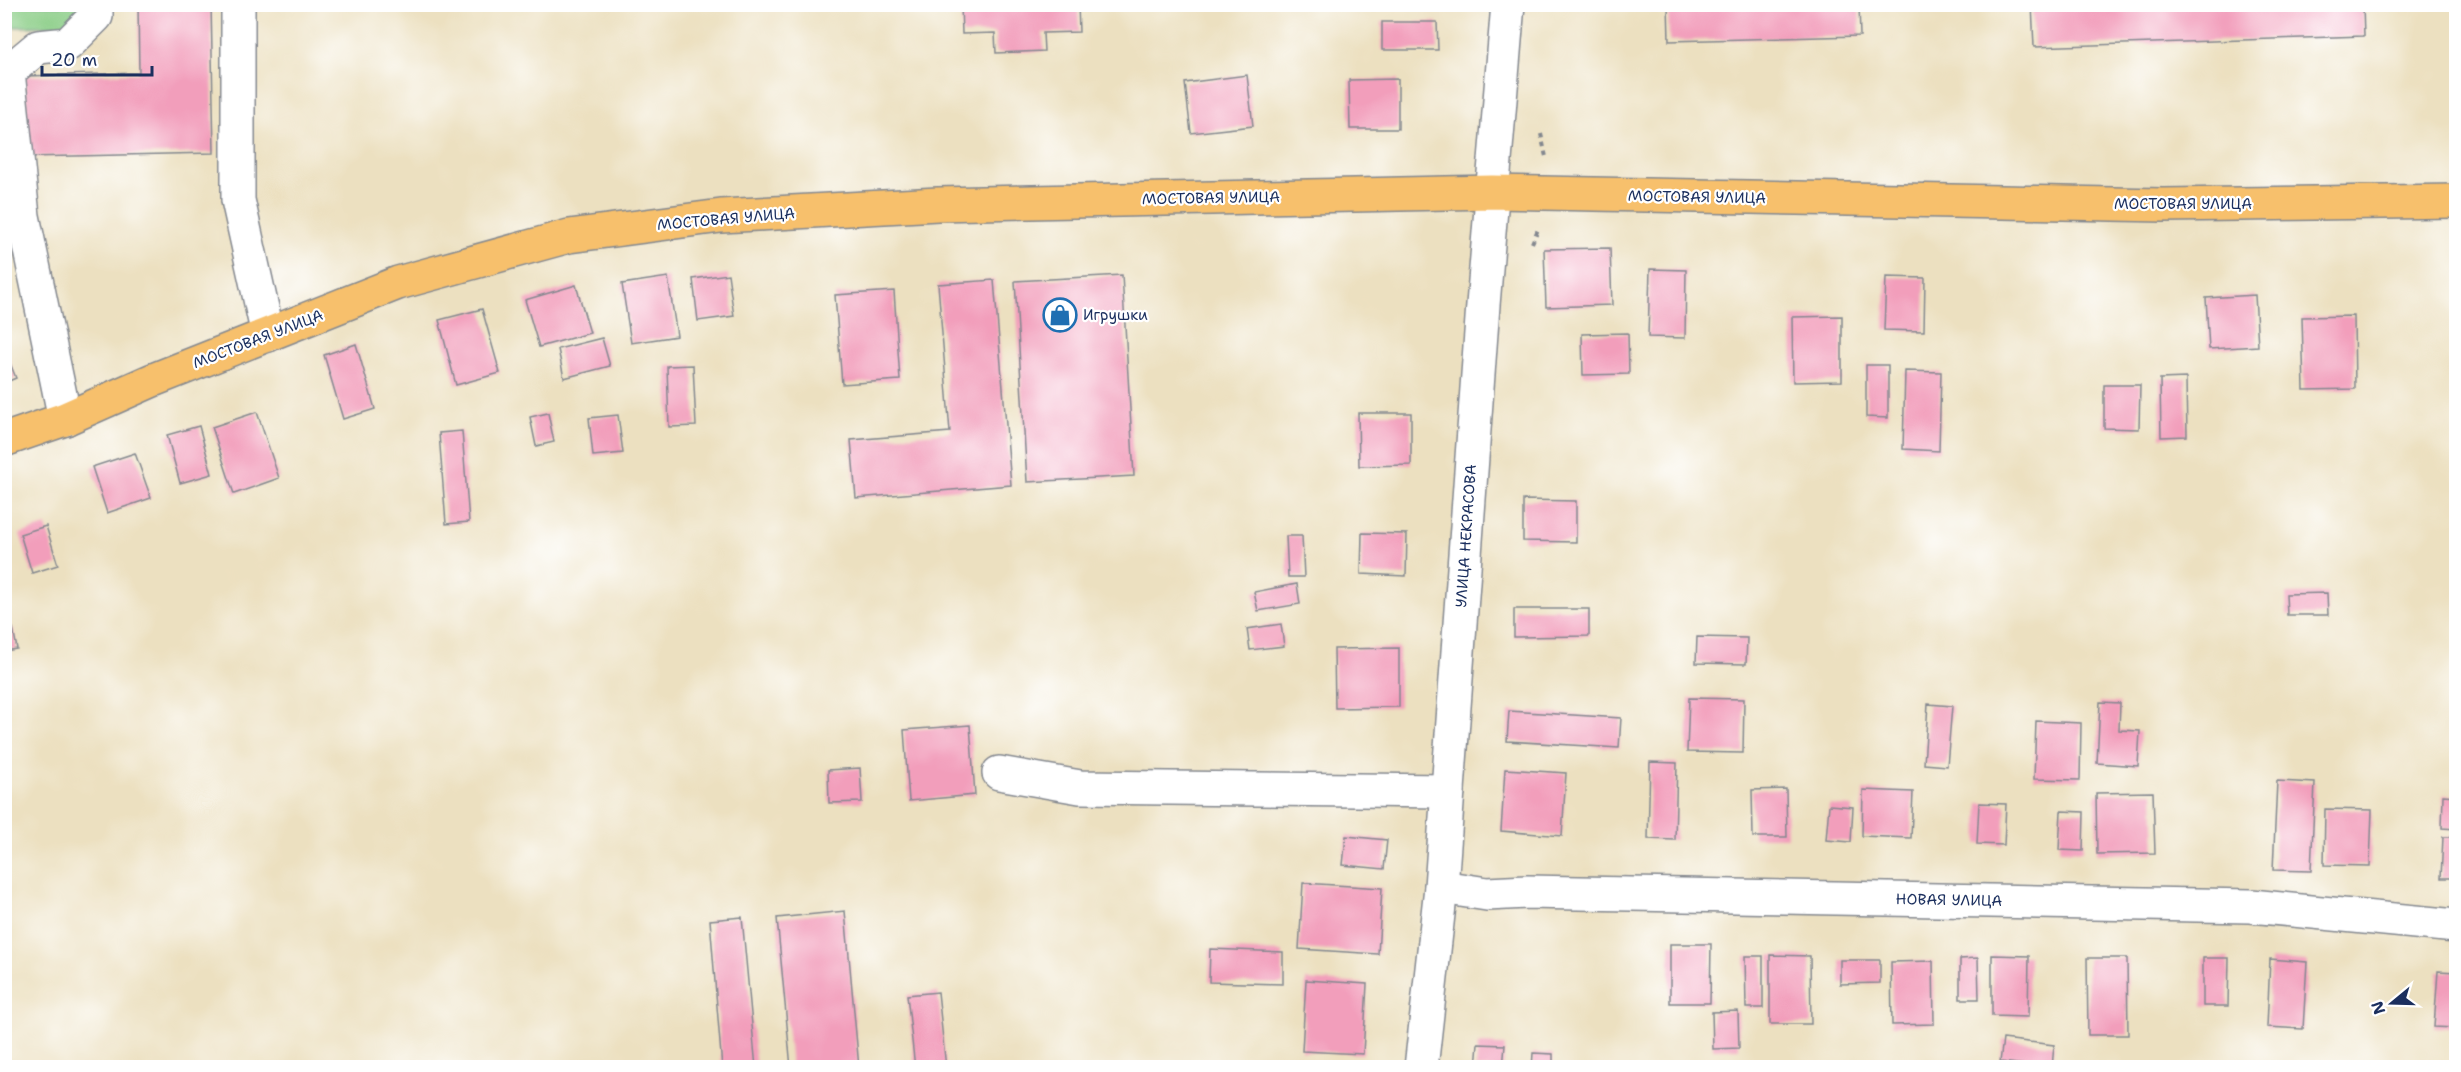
<svg xmlns="http://www.w3.org/2000/svg" width="2461" height="1072" font-family="'Shantell Sans',sans-serif">
<rect width="100%" height="100%" fill="#fff"/>
<filter id="ink" filterUnits="userSpaceOnUse"><feTurbulence type="fractalNoise" baseFrequency=".0167" numOctaves="2"/><feDisplacementMap in="SourceGraphic" scale="12" xChannelSelector="R" yChannelSelector="G"/><feConvolveMatrix kernelMatrix="1 2 1 2 8 2 1 2 1" color-interpolation-filters="sRGB"/></filter>
<filter id="wash" filterUnits="userSpaceOnUse"><feTurbulence type="fractalNoise" baseFrequency=".008" numOctaves="4" result="noise"/><feDisplacementMap in="SourceGraphic" scale="24" xChannelSelector="R" yChannelSelector="G"/><feGaussianBlur stdDeviation="1.35" result="paint"/><feColorMatrix in="noise" values="0 0 0 0 0 0 0 0 0 0 0 0 0 0 0 0 0 1.4 0 .05"/><feComposite in="paint" operator="in"/></filter>
<g filter="url(#wash)">
<rect width="100%" height="100%" fill="#ece0c0"/>
<!-- green -->
<path fill="#8acd86" stroke="#527e72" stroke-width="1.5" d="M 4,5 L 84,5 L 62,26 L 5,27 Z"/>
<g id="blocks">
<!-- building -->
<g fill="#f29ebb">
<path d="M 138,4 L 211,4 L 214,153 L 27,157 L 25,76 L 139,73 Z"/>
<path d="M 961,4 L 1078,4 L 1079,32 L 1043,33 L 1044,51 L 996,53 L 995,33 L 962,34 Z"/>
<path d="M 1668,4 L 1859,4 L 1860,36 L 1669,41 Z"/>
<path d="M 2032,5 L 2363,5 L 2364,36 L 2034,47 Z"/>
<path d="M 1382,22 L 1437,22 L 1438,50 L 1382,50 Z"/>
<path d="M 1247,75 L 1253,126 L 1191,133 L 1185,83 Z"/>
<path d="M 1398,79 L 1398,129 L 1350,129 L 1349,80 Z"/>
<path d="M 1610,248 L 1612,305 L 1546,307 L 1544,249 Z"/>
<path d="M 1650,269 L 1686,270 L 1685,338 L 1648,337 Z"/>
<path d="M 728,274 L 734,316 L 698,321 L 693,279 Z"/>
<path d="M 1122,275 L 1134,476 L 1027,482 L 1015,281 Z"/>
<path d="M 668,277 L 677,336 L 631,343 L 622,284 Z"/>
<path d="M 1886,277 L 1925,278 L 1924,331 L 1884,330 Z"/>
<path d="M 994,280 L 1011,485 L 856,498 L 851,440 L 950,432 L 938,284 Z"/>
<path d="M 576,285 L 590,333 L 539,347 L 525,300 Z"/>
<path d="M 894,291 L 900,380 L 842,384 L 835,295 Z"/>
<path d="M 2255,295 L 2258,346 L 2209,349 L 2206,298 Z"/>
<path d="M 482,309 L 500,373 L 456,385 L 439,320 Z"/>
<path d="M 1842,316 L 1842,381 L 1793,382 L 1792,317 Z"/>
<path d="M 2354,316 L 2355,389 L 2304,390 L 2302,317 Z"/>
<path d="M 1628,333 L 1629,374 L 1583,375 L 1582,334 Z"/>
<path d="M 602,338 L 610,366 L 564,378 L 558,349 Z"/>
<path d="M 356,344 L 375,409 L 343,419 L 324,355 Z"/>
<path d="M 4,348 L 16,378 L 4,383 Z"/>
<path d="M 693,365 L 696,426 L 669,427 L 667,366 Z"/>
<path d="M 1866,365 L 1888,365 L 1888,418 L 1866,417 Z"/>
<path d="M 1905,371 L 1941,372 L 1939,451 L 1903,449 Z"/>
<path d="M 2186,378 L 2187,436 L 2161,437 L 2160,379 Z"/>
<path d="M 2104,385 L 2140,385 L 2139,429 L 2104,428 Z"/>
<path d="M 257,412 L 279,478 L 234,494 L 212,427 Z"/>
<path d="M 548,413 L 554,442 L 536,446 L 530,417 Z"/>
<path d="M 1358,413 L 1411,413 L 1411,465 L 1359,466 Z"/>
<path d="M 618,415 L 623,453 L 593,456 L 589,418 Z"/>
<path d="M 199,426 L 212,474 L 180,483 L 167,435 Z"/>
<path d="M 462,431 L 469,522 L 446,524 L 439,433 Z"/>
<path d="M 135,453 L 151,498 L 107,513 L 92,467 Z"/>
<path d="M 1523,500 L 1576,501 L 1576,542 L 1523,541 Z"/>
<path d="M 46,526 L 58,565 L 32,573 L 20,534 Z"/>
<path d="M 1362,533 L 1407,534 L 1406,576 L 1361,574 Z"/>
<path d="M 1286,536 L 1302,536 L 1304,577 L 1288,577 Z"/>
<path d="M 1297,584 L 1300,604 L 1258,611 L 1254,592 Z"/>
<path d="M 2327,593 L 2328,615 L 2287,615 L 2286,594 Z"/>
<path d="M 1514,609 L 1589,609 L 1589,636 L 1514,637 Z"/>
<path d="M 1281,624 L 1284,646 L 1250,650 L 1247,629 Z"/>
<path d="M 13,628 L 17,649 L 5,651 L 5,630 Z"/>
<path d="M 1697,637 L 1747,638 L 1746,664 L 1696,663 Z"/>
<path d="M 1399,648 L 1399,707 L 1335,708 L 1334,649 Z"/>
<path d="M 1689,698 L 1744,699 L 1743,753 L 1687,752 Z"/>
<path d="M 2100,702 L 2120,703 L 2119,730 L 2140,731 L 2138,766 L 2097,763 Z"/>
<path d="M 1928,704 L 1952,706 L 1947,766 L 1924,764 Z"/>
<path d="M 1509,711 L 1621,718 L 1619,748 L 1507,741 Z"/>
<path d="M 2036,721 L 2081,723 L 2080,780 L 2034,779 Z"/>
<path d="M 970,725 L 975,795 L 909,801 L 904,730 Z"/>
<path d="M 1650,762 L 1677,763 L 1675,840 L 1648,839 Z"/>
<path d="M 860,768 L 862,802 L 829,803 L 828,770 Z"/>
<path d="M 1505,769 L 1566,773 L 1562,836 L 1501,831 Z"/>
<path d="M 2277,781 L 2315,783 L 2311,871 L 2273,870 Z"/>
<path d="M 1786,789 L 1787,837 L 1753,837 L 1752,790 Z"/>
<path d="M 1863,790 L 1913,792 L 1911,838 L 1862,836 Z"/>
<path d="M 2153,792 L 2155,853 L 2097,854 L 2096,793 Z"/>
<path d="M 2443,795 L 2456,796 L 2456,829 L 2442,828 Z"/>
<path d="M 1979,803 L 2006,804 L 2004,845 L 1977,844 Z"/>
<path d="M 1829,805 L 1853,807 L 1851,842 L 1826,840 Z"/>
<path d="M 2325,809 L 2372,810 L 2370,866 L 2324,865 Z"/>
<path d="M 2061,811 L 2084,812 L 2083,851 L 2059,850 Z"/>
<path d="M 1346,836 L 1387,840 L 1384,869 L 1343,865 Z"/>
<path d="M 2443,837 L 2456,837 L 2456,878 L 2441,878 Z"/>
<path d="M 1303,883 L 1382,888 L 1378,954 L 1299,949 Z"/>
<path d="M 845,911 L 859,1068 L 791,1068 L 777,918 Z"/>
<path d="M 742,917 L 756,1068 L 722,1068 L 710,920 Z"/>
<path d="M 1670,944 L 1711,944 L 1710,1003 L 1670,1003 Z"/>
<path d="M 1210,949 L 1283,952 L 1283,984 L 1209,982 Z"/>
<path d="M 1770,955 L 1810,956 L 1811,1024 L 1770,1024 Z"/>
<path d="M 1992,955 L 2029,956 L 2028,1017 L 1992,1016 Z"/>
<path d="M 1745,956 L 1763,956 L 1763,1008 L 1746,1008 Z"/>
<path d="M 1978,958 L 1979,999 L 1960,999 L 1960,959 Z"/>
<path d="M 2087,958 L 2127,958 L 2128,1035 L 2088,1035 Z"/>
<path d="M 2203,958 L 2229,958 L 2228,1006 L 2203,1006 Z"/>
<path d="M 2270,959 L 2307,962 L 2303,1029 L 2267,1027 Z"/>
<path d="M 1840,960 L 1880,960 L 1880,983 L 1840,984 Z"/>
<path d="M 1933,961 L 1934,1024 L 1892,1025 L 1891,962 Z"/>
<path d="M 2438,971 L 2456,972 L 2456,1028 L 2434,1027 Z"/>
<path d="M 1306,980 L 1367,984 L 1363,1054 L 1302,1051 Z"/>
<path d="M 938,992 L 946,1068 L 915,1068 L 907,995 Z"/>
<path d="M 1738,1011 L 1739,1048 L 1713,1049 L 1712,1012 Z"/>
<path d="M 2003,1039 L 2054,1045 L 2052,1068 L 2000,1062 Z"/>
<path d="M 1478,1044 L 1505,1045 L 1503,1068 L 1476,1068 Z"/>
<path d="M 1533,1053 L 1553,1054 L 1553,1068 L 1532,1068 Z"/>
</g>
</g>
</g>
<g filter="url(#ink)">
<use href="#blocks" fill-opacity="0" stroke="#84888f" stroke-width="1.5"/>
<g fill="none" stroke-linecap="round" stroke-linejoin="round">
<!-- minor casing -->
<g stroke="#84888f" stroke-width="36">
<g id="minor">
<path d="M 238,4 L 238,200 L 268,335"/>
<path d="M 65,419 L 23,216 L 8,72 L 38,47 L 68,44 L 96,16 L 96,4"/>
<path d="M 999,773 L 1080,787 L 1448,791"/>
<path d="M 1441,887 L 1487,894 L 1527,892 L 2251,906 L 2456,926"/>
<path d="M 1421,1068 L 1441,887 L 1483,305 L 1508,4"/>
</g>
</g>
<!-- major casing -->
<g stroke="#84888f" stroke-width="36">
<path id="major" d="M 4,440 L 65,419 L 153,380 L 398,283 L 569,236 L 721,216 L 938,204 L 1492,192 L 2163,205 L 2456,201"/>
</g>
<!-- path -->
<g stroke="#84888f" stroke-width="4" stroke-dasharray="4.5 4.5" stroke-linecap="butt">
<path d="M 1541,134 L 1546,157"/>
<path d="M 1532,243 L 1539,227"/>
</g>
<!-- minor -->
<use href="#minor" stroke="#fff" stroke-width="33"/>
<!-- major -->
<use href="#major" stroke="#f7c06c" stroke-width="33"/>
</g>
</g>
<!-- icons -->
<defs>
<g id="shop-ring" transform="scale(1.725)"><circle r="9.5" fill="#fff" stroke="#1f6fb2" stroke-width="1.5"/><path d="M-5-2.5h2.3a2.7 3.5 0 0 1 5.4 0H5L5.5 6h-11ZM-1.5-2.5h3a1.5 2.3 0 0 0-3 0Z" fill="#1f6fb2"/></g>
</defs>
<g fill-rule="evenodd">
<use href="#shop-ring" x="1060" y="315"/>
</g>
<g text-anchor="middle" stroke-width="4.5" stroke-linejoin="round" paint-order="stroke">
<!-- street labels -->
<g font-size="15" fill="#1b2f5e" stroke="#fff">
<text transform="translate(1697 197) rotate(1)" y="5">МОСТОВАЯ УЛИЦА</text>
<text transform="translate(1211 198) rotate(-1)" y="5">МОСТОВАЯ УЛИЦА</text>
<text x="2183" y="209">МОСТОВАЯ УЛИЦА</text>
<text transform="translate(726 219) rotate(-5)" y="5">МОСТОВАЯ УЛИЦА</text>
<text transform="translate(258 339) rotate(-21)" y="5">МОСТОВАЯ УЛИЦА</text>
<text transform="translate(1466 536) rotate(-86)" y="5">УЛИЦА НЕКРАСОВА</text>
<text transform="translate(1949 900) rotate(1)" y="5">НОВАЯ УЛИЦА</text>
</g>
<!-- poi labels -->
<g font-size="15" fill="#1b2f5e" stroke="#fff" text-anchor="start">
<text x="1083" y="320">Игрушки</text>
</g>
</g>
<!-- margin -->
<rect width="2461" height="1072" fill="none" stroke="#fff" stroke-width="24"/>
<!-- north arrow -->
<g transform="translate(2392 1003) rotate(251)" stroke="#ffffff" stroke-width="4.5" paint-order="stroke">
<path d="M0-4.5L10 22L0 15L-10 22Z" fill="#1b2f5e"/>
<text y="-9" font-size="16" font-weight="bold" text-anchor="middle" fill="#1b2f5e">N</text>
</g>
<!-- scale -->
<path d="M42 66v9h110v-9" fill="none" stroke="#1b2f5e" stroke-width="3"/>
<text x="51" y="66" font-size="18" fill="#1b2f5e" stroke="#ffffff" stroke-width="4.5" paint-order="stroke">20 m</text>
</svg>
